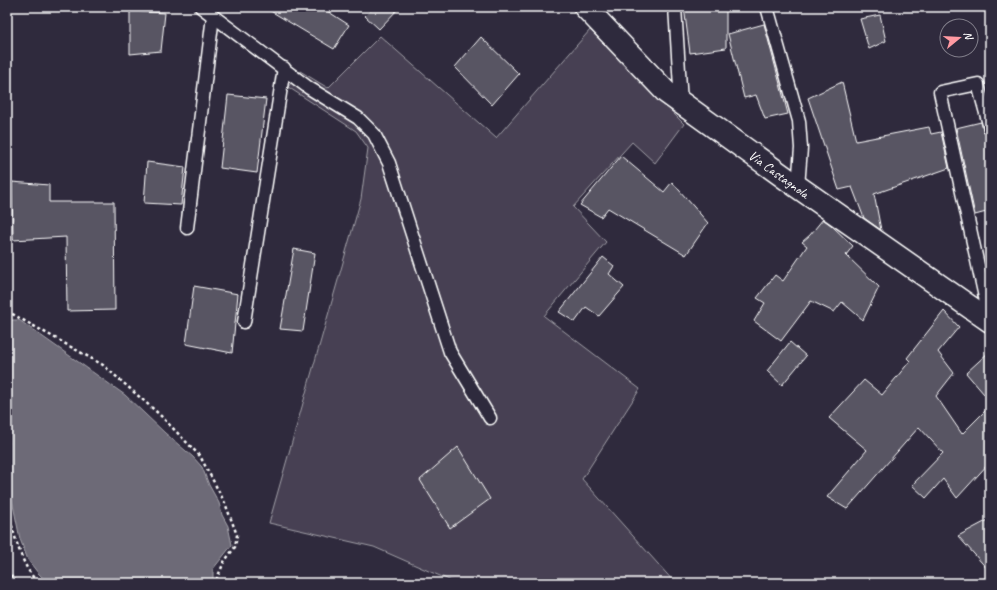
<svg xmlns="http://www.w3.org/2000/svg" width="997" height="590" font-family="Caveat,sans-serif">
<rect width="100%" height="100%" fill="#2f2a3d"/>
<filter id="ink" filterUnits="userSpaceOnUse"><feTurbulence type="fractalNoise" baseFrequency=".025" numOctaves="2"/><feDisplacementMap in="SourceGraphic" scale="8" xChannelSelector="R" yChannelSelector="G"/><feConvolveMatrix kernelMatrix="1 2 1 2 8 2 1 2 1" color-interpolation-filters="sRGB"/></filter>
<g filter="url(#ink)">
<!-- green -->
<path fill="#464152" stroke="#a2a0a8" d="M 590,30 L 684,124 L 655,163 L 632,142 L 573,207 L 606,242 L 544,316 L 640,389 L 582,479 L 675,583 L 456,583 L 374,547 L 269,523 L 361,199 L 368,148 L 356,131 L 288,87 L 300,71 L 328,88 L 380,36 L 496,138 Z"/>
<!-- water -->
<path fill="#6d6a77" stroke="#a7a6ad" d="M 9,320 L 19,320 L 125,395 L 165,433 L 193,457 L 202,467 L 209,485 L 219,503 L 222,515 L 228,526 L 232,545 L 213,569 L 213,578 L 211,583 L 48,583 L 38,573 L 28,560 L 20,539 L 12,500 L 7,490 L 7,447 L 9,443 L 7,433 L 7,321 Z"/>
<!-- building -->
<g fill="#595564" stroke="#fff">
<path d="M 264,7 L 321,7 L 349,25 L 334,49 Z"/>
<path d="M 374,7 L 400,7 L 379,29 L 365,16 Z"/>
<path d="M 684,7 L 726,7 L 726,48 L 690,53 Z"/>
<path d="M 130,11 L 165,13 L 161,51 L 130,54 Z"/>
<path d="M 880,15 L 886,41 L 869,49 L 860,19 Z"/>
<path d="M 764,24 L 788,114 L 765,119 L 756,95 L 744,98 L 728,34 Z"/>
<path d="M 481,37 L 519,74 L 492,105 L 455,67 Z"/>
<path d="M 842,82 L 856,141 L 929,127 L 931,134 L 941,132 L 949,168 L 874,194 L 881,230 L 864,218 L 852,187 L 839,190 L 808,98 Z"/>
<path d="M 228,95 L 266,99 L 257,173 L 220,168 Z"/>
<path d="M 981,122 L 984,133 L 990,135 L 990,211 L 975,215 L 956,128 Z"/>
<path d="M 621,156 L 664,192 L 672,182 L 708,223 L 686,255 L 608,208 L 601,217 L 580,205 Z"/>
<path d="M 147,162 L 185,167 L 181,205 L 144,203 Z"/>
<path d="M 12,182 L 49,185 L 49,202 L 114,202 L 115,310 L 67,311 L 66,237 L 13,240 Z"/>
<path d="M 823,219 L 831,225 L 853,246 L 846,255 L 879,287 L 863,320 L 842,302 L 834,312 L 811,301 L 781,341 L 754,321 L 765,303 L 757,298 L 775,275 L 783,281 L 807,246 L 802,242 L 810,235 Z"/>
<path d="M 294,249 L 315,253 L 303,331 L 280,329 Z"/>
<path d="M 603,257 L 614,266 L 609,274 L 624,287 L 599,316 L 586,307 L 575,322 L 559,312 Z"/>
<path d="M 194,286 L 238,294 L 232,353 L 186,344 Z"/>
<path d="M 944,311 L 959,327 L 938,352 L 954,373 L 936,396 L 962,434 L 990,406 L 990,462 L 957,498 L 943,479 L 926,498 L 912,485 L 943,453 L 919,427 L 847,509 L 827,497 L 867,450 L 829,418 L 864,380 L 882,395 L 910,361 L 907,358 Z"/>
<path d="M 790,342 L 806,356 L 782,385 L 767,371 Z"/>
<path d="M 990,351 L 990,401 L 966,373 Z"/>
<path d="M 458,447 L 490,499 L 450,528 L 420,480 Z"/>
<path d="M 990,519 L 990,572 L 958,536 Z"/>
</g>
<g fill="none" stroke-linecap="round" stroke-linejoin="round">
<!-- lane casing -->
<g stroke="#fff" stroke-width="15">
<g id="lane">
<path d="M 201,7 L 309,88 L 358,118 L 374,134 L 389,163 L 450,352 L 490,418"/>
<path d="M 675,7 L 681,103"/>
<path d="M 767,7 L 799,121 L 801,148 L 798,187"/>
<path d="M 187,228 L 213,16"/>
<path d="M 990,320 L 940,92 L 978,84 L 990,128"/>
<path d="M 244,322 L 284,68"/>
</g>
</g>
<!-- street casing -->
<g stroke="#fff" stroke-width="25">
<path id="street" d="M 585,7 L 666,92 L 798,187 L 990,321"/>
</g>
<!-- path -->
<g stroke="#fff" stroke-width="2.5" stroke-dasharray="3 3" stroke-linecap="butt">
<path d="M 7,311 L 103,365 L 159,414 L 200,456 L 225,503 L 237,535 L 235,547 L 224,562 L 215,583"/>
<path d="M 7,508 C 12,526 20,560 31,574 C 33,578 37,580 40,583"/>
<path d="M 7,570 L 9,574 L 18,583"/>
</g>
<!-- lane -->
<use href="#lane" stroke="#2f2a3d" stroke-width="12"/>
<!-- street -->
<use href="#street" stroke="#2f2a3d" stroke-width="22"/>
</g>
</g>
<g text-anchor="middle" stroke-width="3" stroke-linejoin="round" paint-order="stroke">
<!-- street labels -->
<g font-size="14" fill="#fff" stroke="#2f2a3d">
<text transform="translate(779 174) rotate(36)" y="5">Via Castagnola</text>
</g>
</g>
<!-- margin -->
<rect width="997" height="590" fill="none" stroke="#2f2a3d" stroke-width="24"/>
<rect x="12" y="12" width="973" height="566" fill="none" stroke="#fff" stroke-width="1.5" filter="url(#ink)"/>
<!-- north arrow -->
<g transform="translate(959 38) rotate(72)"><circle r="19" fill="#2f2a3d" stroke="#827f8b"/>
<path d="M0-3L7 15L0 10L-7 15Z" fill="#ff9aa2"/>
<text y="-6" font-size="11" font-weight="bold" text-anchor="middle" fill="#ffffff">N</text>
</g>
</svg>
